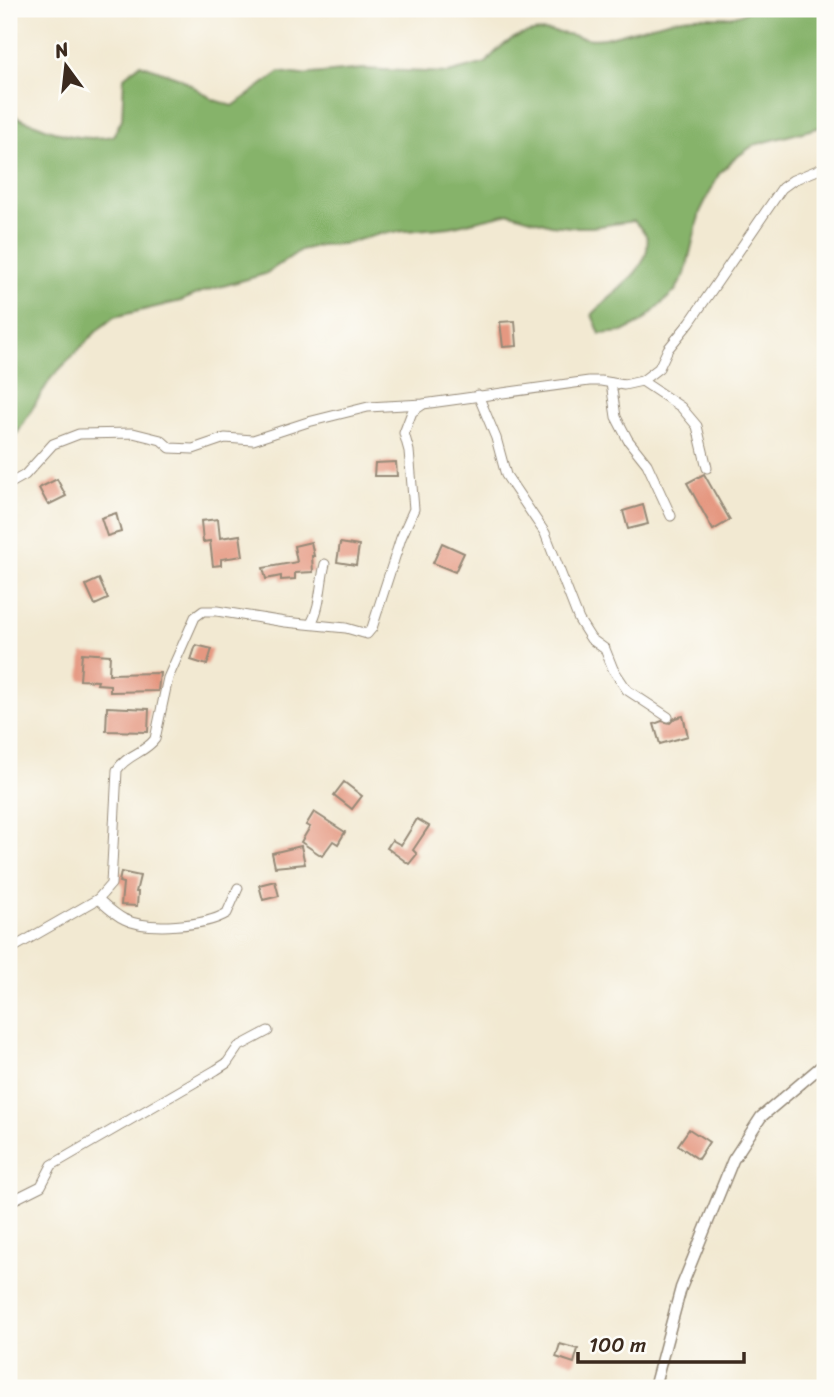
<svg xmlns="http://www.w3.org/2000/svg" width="834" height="1397" font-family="Sriracha,sans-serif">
<rect width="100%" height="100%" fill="#fdfcf7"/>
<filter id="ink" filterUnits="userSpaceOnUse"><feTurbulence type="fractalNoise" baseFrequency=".0143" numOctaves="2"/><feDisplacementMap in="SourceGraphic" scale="14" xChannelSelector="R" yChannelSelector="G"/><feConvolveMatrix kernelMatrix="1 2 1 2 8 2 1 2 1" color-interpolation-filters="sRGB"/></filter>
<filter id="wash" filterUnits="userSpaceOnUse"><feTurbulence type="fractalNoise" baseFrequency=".00686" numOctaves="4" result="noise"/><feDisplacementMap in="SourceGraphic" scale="28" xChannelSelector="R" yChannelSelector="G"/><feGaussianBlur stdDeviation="1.57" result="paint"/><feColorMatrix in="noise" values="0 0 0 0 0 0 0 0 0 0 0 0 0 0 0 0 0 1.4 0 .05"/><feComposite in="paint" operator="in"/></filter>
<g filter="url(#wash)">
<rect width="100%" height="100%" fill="#f2e9d2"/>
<!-- forest -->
<path fill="#86b36b" stroke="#606e44" stroke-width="2" d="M 751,9 L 825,9 L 825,126 L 754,145 L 734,159 L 719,174 L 700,212 L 685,274 L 675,291 L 642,322 L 623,332 L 600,334 L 592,315 C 610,294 653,269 647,238 C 646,232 638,226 634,221 L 592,227 L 571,227 L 551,225 L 510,213 L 450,227 L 384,233 L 343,244 L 321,245 L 301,250 L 265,274 L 202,292 L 181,301 L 114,317 L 98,330 L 51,378 L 9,447 L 9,111 C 18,120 26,120 38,125 C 64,136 84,141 113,136 L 122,119 L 124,77 L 140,64 L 180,78 L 214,100 L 233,106 L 280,72 L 301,75 L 363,69 L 448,73 L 486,63 C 506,37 527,27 561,33 C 576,35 588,41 604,38 C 630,33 656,22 683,18 C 708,13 727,24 751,9 Z"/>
<g id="blocks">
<!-- building -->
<g fill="#e59881">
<path d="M 515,321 L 517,346 L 503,347 L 500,322 Z"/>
<path d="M 396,462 L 397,476 L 374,476 L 375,463 Z"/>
<path d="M 704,474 L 730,520 L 713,530 L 687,483 Z"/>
<path d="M 57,479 L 66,496 L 48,505 L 39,488 Z"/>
<path d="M 643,505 L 648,524 L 628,529 L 623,511 Z"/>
<path d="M 116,513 L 121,532 L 107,536 L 101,518 Z"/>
<path d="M 218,519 L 220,538 L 240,535 L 243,556 L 221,559 L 221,565 L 213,566 L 210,541 L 203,542 L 201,521 Z"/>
<path d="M 311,542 L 314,556 L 312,556 L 313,572 L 295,573 L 295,579 L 281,580 L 281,576 L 266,579 L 263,568 L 297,562 L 294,546 Z"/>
<path d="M 340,543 L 359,546 L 356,565 L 337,562 Z"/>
<path d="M 442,543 L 464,553 L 455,572 L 433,563 Z"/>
<path d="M 99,579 L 108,599 L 95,605 L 86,585 Z"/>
<path d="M 196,645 L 212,649 L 207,665 L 191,660 Z"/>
<path d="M 82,653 L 110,655 L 109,674 L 160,673 L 158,691 L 110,692 L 110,685 L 97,684 L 98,681 L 80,680 Z"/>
<path d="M 107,707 L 149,709 L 148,732 L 106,731 Z"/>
<path d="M 683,716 L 688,736 L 660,744 L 654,724 L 662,721 L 670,723 L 675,718 Z"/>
<path d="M 344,782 L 362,796 L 352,809 L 334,795 Z"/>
<path d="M 314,812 L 345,832 L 338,844 L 333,841 L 322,856 L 301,842 L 310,827 L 306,825 Z"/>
<path d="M 417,819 L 429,826 L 413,850 L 417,854 L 409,864 L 387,848 L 392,840 L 401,845 Z"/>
<path d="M 301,846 L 305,864 L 275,867 L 272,853 Z"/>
<path d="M 121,872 L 140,876 L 136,892 L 138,892 L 137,906 L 121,905 L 123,883 L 119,882 Z"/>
<path d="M 275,881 L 279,896 L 263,900 L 259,885 Z"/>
<path d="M 689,1129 L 709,1142 L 698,1159 L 678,1145 Z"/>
<path d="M 560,1344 L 578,1349 L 574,1363 L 556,1357 Z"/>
</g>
</g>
</g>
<g filter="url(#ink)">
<use href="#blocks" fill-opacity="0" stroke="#968a78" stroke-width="2"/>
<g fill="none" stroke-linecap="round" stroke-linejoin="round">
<!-- minor casing -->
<g stroke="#968a78" stroke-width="11">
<g id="minor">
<path d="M 642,381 L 681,407 L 697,426 L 707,468"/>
<path d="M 611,383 L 616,417 L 628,440 L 647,464 L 671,516"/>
<path d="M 478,395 L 496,438 L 506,475 L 545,533 L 579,620 L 591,639 L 605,649 L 613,669 L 627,690 L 668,717"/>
<path d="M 9,484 L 25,475 L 53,444 L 79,434 L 133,433 L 161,440 L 170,448 L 193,449 L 225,438 L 253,440 L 308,422 L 368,407 L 423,404 L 589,381 L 601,381 L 624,385 L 642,381 L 659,368 L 668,349 L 690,322 L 782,188 L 793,180 L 825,167"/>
<path d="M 311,624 C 321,606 320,584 325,564"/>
<path d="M 98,899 L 111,884 L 117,770 C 126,755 145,753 155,739 L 168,678 L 195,617 L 203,611 L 217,611 L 285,622 L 346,628 L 367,634 L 372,628 L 401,538 L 414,509 L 409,451 L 404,433 L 412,412 L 422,405"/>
<path d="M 9,950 L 98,899 C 106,906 115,915 124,919 C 147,931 206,926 227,913 L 238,888"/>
<path d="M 9,1202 L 41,1186 L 52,1165 L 216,1070 L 227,1063 L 238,1047 L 268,1031"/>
</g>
</g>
<!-- tertiary casing -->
<g stroke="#968a78" stroke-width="13">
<path id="tertiary" d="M 654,1388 L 681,1288 L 733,1160 L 761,1117 L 825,1063"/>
</g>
<!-- minor -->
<use href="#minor" stroke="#fff" stroke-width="9"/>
<!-- tertiary -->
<use href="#tertiary" stroke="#fff" stroke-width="10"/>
</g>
</g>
<!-- margin -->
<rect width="834" height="1397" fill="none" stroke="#fdfcf7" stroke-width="35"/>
<!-- north arrow -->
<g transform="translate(66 66) rotate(345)" stroke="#fdfcf7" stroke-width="5" paint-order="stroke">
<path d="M0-5L12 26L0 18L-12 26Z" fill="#3b2a1e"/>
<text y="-10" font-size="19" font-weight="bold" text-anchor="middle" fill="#3b2a1e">N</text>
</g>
<!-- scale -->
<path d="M578 1352v10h166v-10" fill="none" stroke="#3b2a1e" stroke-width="3.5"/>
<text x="589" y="1352" font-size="21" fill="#3b2a1e" stroke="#fdfcf7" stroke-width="5" paint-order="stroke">100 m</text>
</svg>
